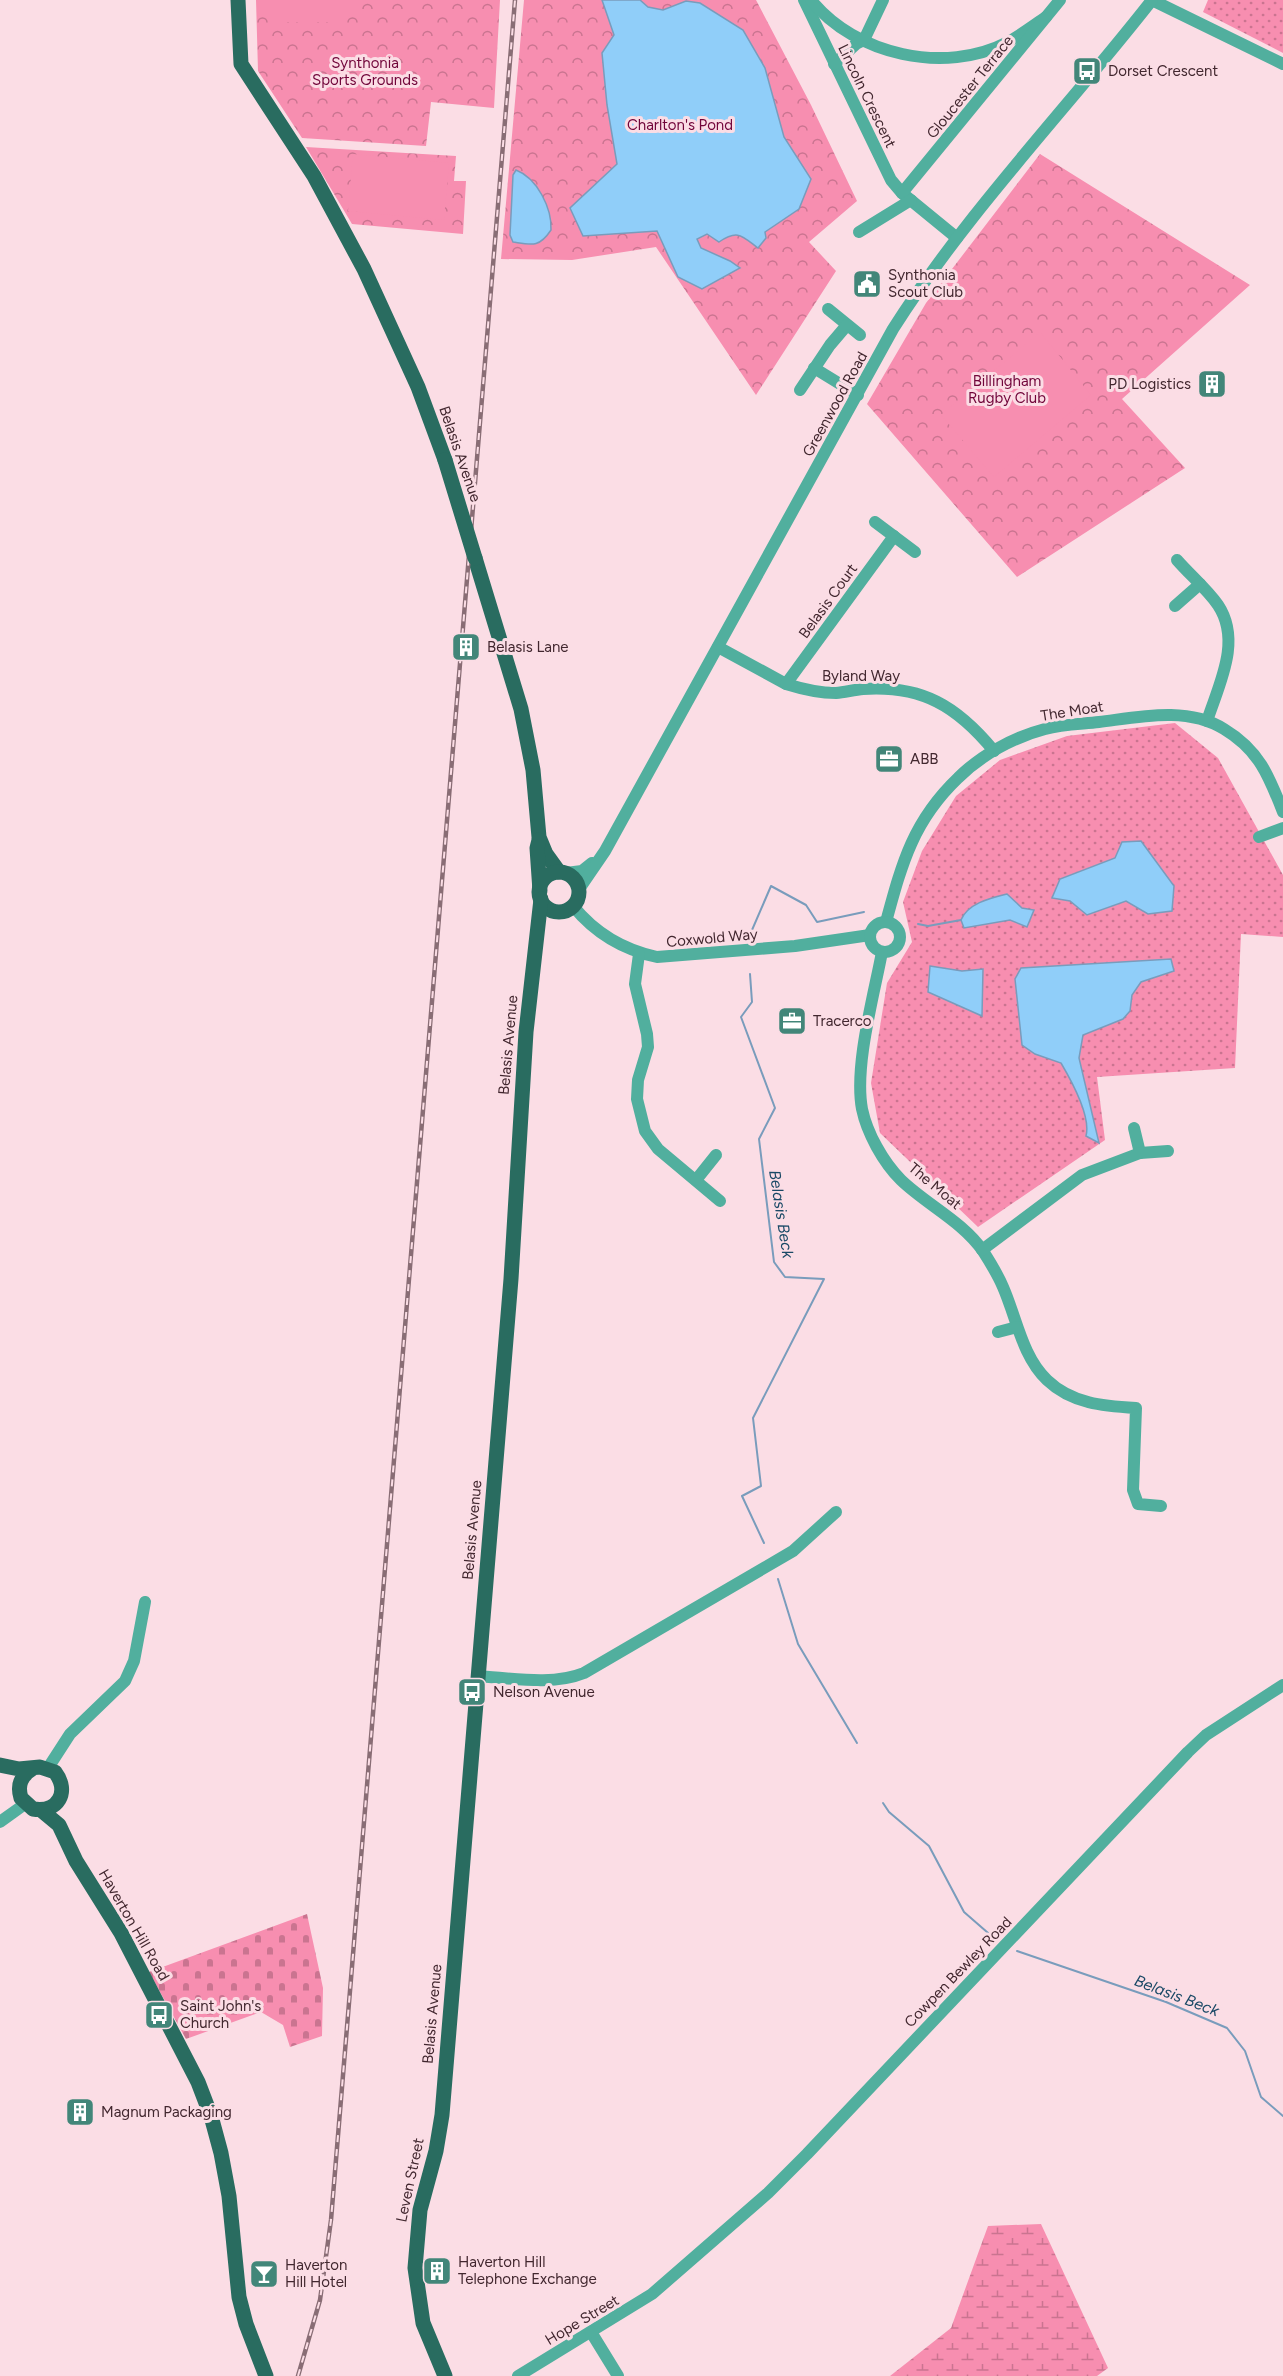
<svg xmlns="http://www.w3.org/2000/svg" width="1283" height="2376" font-family="Figtree,sans-serif">
<defs>
<pattern id="grass-dots" width="8" height="8" patternUnits="userSpaceOnUse" patternTransform="scale(1.5)"><rect width="8" height="8" fill="#f78eb0"/><path d="M2 2h.1M6 6h.1" fill="none" stroke="#ca7490" stroke-width="1.8" stroke-linecap="round"/></pattern>
<pattern id="wetland-marsh" width="20" height="14" patternUnits="userSpaceOnUse" patternTransform="scale(1.5)"><rect width="20" height="14" fill="#f78eb0"/><path d="M1 5h8M5 5V1M11 12h8M15 12V8" fill="none" stroke="#ca7490"/></pattern>
<pattern id="cemetery-stones" width="16" height="16" patternUnits="userSpaceOnUse" patternTransform="scale(1.5)"><rect width="16" height="16" fill="#f78eb0"/><path d="M2 7V4a2 2 0 0 1 4 0v3zM10 15v-3a2 2 0 0 1 4 0v3z" fill="#ca7490"/></pattern>
<pattern id="park-crowns" width="20" height="18" patternUnits="userSpaceOnUse" patternTransform="scale(1.5)"><rect width="20" height="18" fill="#f78eb0"/><path d="M2 6a3 3 0 1 1 6 0M12 15a3 3 0 1 1 6 0" fill="none" stroke="#ca7490"/></pattern>
</defs>
<rect width="100%" height="100%" fill="#fbdde5"/>
<!-- grass -->
<g fill="url(#grass-dots)">
<path d="M 1208,0 L 1283,0 L 1283,53 L 1203,12 Z"/>
<path d="M 1175,723 L 1218,758 L 1283,875 L 1283,937 L 1241,934 L 1235,1068 L 1097,1077 L 1105,1140 L 978,1227 L 880,1133 L 871,1083 L 887,983 L 912,942 L 903,902 L 922,851 L 956,796 L 1000,760 L 1067,736 Z"/>
</g>
<!-- wetland -->
<path fill="url(#wetland-marsh)" d="M 1041,2224 L 1108,2368 L 1097,2376 L 890,2376 L 951,2328 L 988,2226 Z"/>
<!-- cemetery -->
<path fill="url(#cemetery-stones)" d="M 307,1914 L 323,1988 L 322,2036 L 290,2047 L 283,2025 L 261,2012 L 186,2039 L 149,1972 Z"/>
<!-- park -->
<g fill="url(#park-crowns)">
<path d="M 256,0 L 500,0 L 494,108 L 431,102 L 426,146 L 302,138 L 258,71 Z"/>
<path d="M 524,0 L 756,0 L 811,105 L 857,201 L 809,242 L 836,271 L 756,395 L 656,247 L 572,260 L 501,259 Z"/>
<path d="M 306,147 L 456,156 L 454,181 L 466,181 L 463,234 L 352,224 Z"/>
<path d="M 1040,154 L 1250,285 L 1122,399 L 1185,468 L 1017,577 L 867,404 L 926,303 Z"/>
</g>
<!-- pitch -->
<g fill="#f78eb0">
<rect x="272" y="0" width="74" height="22"/>
<path d="M 353,154 L 449,163 L 444,220 L 348,211 Z"/>
<path d="M 1040,332 L 1091,395 L 994,477 L 941,415 Z"/>
</g>
<!-- water -->
<g fill="#90cef9" stroke="#799cbc" stroke-width="1.5">
<path d="M 602,0 L 640,0 L 648,7 L 663,10 L 686,1 L 700,3 L 743,30 L 765,68 L 784,137 L 811,179 L 799,209 L 765,232 L 766,238 L 758,248 C 742,236 738,229 719,242 L 707,234 L 697,239 L 701,248 L 730,261 L 740,268 L 702,289 L 678,277 L 657,231 L 583,236 L 570,208 L 617,164 L 607,105 L 602,53 L 614,35 Z"/>
<path d="M 516,170 C 537,178 552,208 551,230 C 539,248 532,245 513,242 L 510,235 L 513,175 Z"/>
<path d="M 1141,841 L 1174,886 L 1172,911 L 1148,914 L 1126,901 L 1087,915 L 1070,901 L 1052,898 L 1060,879 L 1115,858 L 1122,842 Z"/>
<path d="M 1007,894 L 1022,908 L 1034,910 L 1027,927 L 1010,920 L 964,928 L 961,920 C 968,903 991,898 1007,894 Z"/>
<path d="M 1171,959 L 1174,971 L 1141,982 L 1132,995 L 1130,1011 L 1123,1019 L 1083,1035 L 1079,1058 L 1099,1143 L 1086,1136 C 1091,1117 1071,1080 1061,1063 L 1035,1054 L 1022,1045 L 1015,979 L 1021,968 Z"/>
<path d="M 930,966 L 962,971 L 983,969 L 982,1016 L 928,992 Z"/>
</g>
<g fill="none" stroke-linecap="round" stroke-linejoin="round">
<!-- stream -->
<g stroke="#799cbc" stroke-width="2">
<path d="M 918,924 L 928,926 L 961,920"/>
<path d="M 749,937 L 771,886 L 806,905 L 817,922 L 864,912"/>
<path d="M 750,974 L 752,1002 L 741,1017 L 775,1108 L 759,1139 L 774,1262 L 785,1277 L 824,1279 L 753,1418 L 761,1486 L 742,1496 L 764,1543"/>
<path d="M 778,1579 L 798,1644 L 857,1743"/>
<path d="M 883,1803 L 889,1812 L 929,1846 L 964,1912 L 995,1939"/>
<path d="M 1017,1951 L 1166,2002 L 1227,2028 L 1245,2051 L 1261,2097 L 1283,2116"/>
</g>
<!-- minor -->
<g stroke="#51af9e" stroke-width="12">
<path d="M 804,0 L 891,180 L 902,193 L 957,238"/>
<path d="M 811,0 C 855,55 945,75 1008,42 C 1021,35 1034,25 1046,17"/>
<path d="M 1152,0 L 1283,64"/>
<path d="M 834,64 L 856,44 L 864,40 L 883,0"/>
<path d="M 902,193 L 1060,0"/>
<path d="M 859,232 L 911,200"/>
<path d="M 828,309 L 860,335"/>
<path d="M 814,368 L 858,395"/>
<path d="M 800,390 L 830,345 L 847,325"/>
<path d="M 875,522 L 915,552"/>
<path d="M 1177,560 C 1190,575 1207,589 1218,605 C 1242,641 1219,684 1207,721"/>
<path d="M 1175,606 L 1200,584"/>
<path d="M 718,647 L 786,684 C 802,689 819,693 836,693 C 845,692 854,690 863,689 C 922,685 957,706 994,751"/>
<path d="M 786,684 L 894,536"/>
<path d="M 1259,837 L 1283,828"/>
<path d="M 566,873 L 582,871 L 592,863"/>
<path d="M 579,889 L 605,851 L 893,329 C 968,211 1066,110 1152,0"/>
<path d="M 573,906 C 595,933 624,950 657,957 L 795,946 L 870,935"/>
<path d="M 886,922 C 902,863 913,821 958,778 C 981,755 1014,737 1045,729 C 1062,724 1081,724 1099,722 C 1139,717 1187,706 1224,729 C 1259,750 1269,776 1283,812"/>
<circle cx="885" cy="937" r="15"/>
<path d="M 882,952 C 874,995 854,1066 862,1109 C 867,1133 883,1162 901,1180 C 927,1205 962,1221 983,1251 C 990,1262 998,1275 1003,1287 C 1017,1319 1022,1356 1047,1380 C 1072,1404 1104,1406 1136,1408 L 1133,1490 L 1138,1504 L 1161,1506"/>
<path d="M 639,954 L 635,984 L 647,1034 L 648,1047 L 638,1080 L 637,1099 L 645,1131 L 658,1149 L 720,1201"/>
<path d="M 1134,1128 L 1140,1153"/>
<path d="M 696,1180 L 716,1155"/>
<path d="M 982,1250 L 1082,1175 L 1140,1153 L 1168,1151"/>
<path d="M 998,1332 L 1017,1327"/>
<path d="M 477,1676 C 511,1678 552,1686 584,1673 L 793,1551 L 836,1512"/>
<path d="M 48,1768 L 70,1734 L 125,1681 L 134,1661 L 145,1602"/>
<path d="M 0,1822 L 25,1804"/>
<path d="M 591,2332 L 618,2376"/>
<path d="M 518,2376 L 652,2294 L 768,2193 L 807,2154 L 1188,1752 L 1206,1735 L 1283,1685"/>
</g>
<!-- major -->
<g stroke="#296c60" stroke-width="15">
<path d="M 238,0 L 241,64 L 314,176 L 364,269 L 418,387 L 445,460"/>
<path d="M 475,558 L 521,709 L 533,770 L 539,837 L 546,854 L 559,872"/>
<path d="M 539,840 L 537,848 L 540,891"/>
<circle cx="559" cy="892" r="20"/>
<path d="M 0,1765 L 19,1769 L 40,1767 L 55,1772 C 70,1792 58,1813 33,1809 L 21,1798 C 17,1785 21,1776 32,1769"/>
<path d="M 41,1810 L 59,1825 L 76,1861 L 121,1933 L 198,2082 L 211,2116 L 221,2153 L 229,2196 L 239,2297 L 246,2324 L 266,2376"/>
<path d="M 445,2376 L 423,2323 L 415,2268 L 420,2210 L 436,2151 L 442,2115 L 511,1279 L 526,1032 L 541,899"/>
</g>
<!-- rail casing -->
<g stroke="#896d75" stroke-width="4.5">
<path id="rail" d="M 298,2376 L 320,2300 L 331,2220 L 515,0"/>
</g>
<!-- rail -->
<use href="#rail" stroke="#fbdde5" stroke-width="2" stroke-dasharray="7" stroke-linecap="butt"/>
<!-- major-bridge -->
<path stroke="#296c60" stroke-width="15" d="M 445,460 L 475,558"/>
</g>
<!-- icons -->
<defs>
<g id="bus-square" transform="scale(1.5)"><rect x="-9" y="-9" width="18" height="18" rx="4" fill="#428679" stroke="#fbdde5"/><path d="M-5-6H5V4H4V6H2V4H-2V6H-4V4H-5ZM-3.5-4V0h7V-4ZM-3.5 1.2v1.5H-2V1.2ZM2 1.2v1.5H3.5V1.2Z" fill="#fff"/></g>
<g id="civic-square" transform="scale(1.5)"><rect x="-9" y="-9" width="18" height="18" rx="4" fill="#428679" stroke="#fbdde5"/><path d="M-.6-6.5H3V-4.5H.6V-3L4-1V1h2V6H-6V1h2V-1L-.6-3ZM-1.2 2.5V6h2.4V2.5Z" fill="#fff"/></g>
<g id="building-square" transform="scale(1.5)"><rect x="-9" y="-9" width="18" height="18" rx="4" fill="#428679" stroke="#fbdde5"/><path d="M-4-6H4V6H1V3H-1V6H-4ZM-2.5-4.3h1.7v1.8h-1.7ZM.8-4.3h1.7v1.8H.8ZM-2.5-1h1.7V.8h-1.7ZM.8-1h1.7V.8H.8Z" fill="#fff"/></g>
<g id="office-square" transform="scale(1.5)"><rect x="-9" y="-9" width="18" height="18" rx="4" fill="#428679" stroke="#fbdde5"/><path d="M-6-3h4V-5.5h4V-3h4V5H-6ZM-1-4.5V-3h2v-1.5ZM-6 0V1H6V0Z" fill="#fff"/></g>
<g id="bar-square" transform="scale(1.5)"><rect x="-9" y="-9" width="18" height="18" rx="4" fill="#428679" stroke="#fbdde5"/><path d="M-6-5H6L.8 .8V4.5H3.5V6h-7V4.5H-.8V.8Z" fill="#fff"/></g>
</defs>
<g fill-rule="evenodd">
<use href="#bus-square" x="1087" y="71"/>
<use href="#civic-square" x="867" y="284"/>
<use href="#building-square" x="1212" y="384"/>
<use href="#building-square" x="466" y="647"/>
<use href="#office-square" x="889" y="759"/>
<use href="#office-square" x="792" y="1021"/>
<use href="#bus-square" x="472" y="1692"/>
<use href="#bus-square" x="159" y="2015"/>
<use href="#building-square" x="80" y="2112"/>
<use href="#building-square" x="437" y="2271"/>
<use href="#bar-square" x="264" y="2274"/>
</g>
<g text-anchor="middle" stroke-width="6" stroke-linejoin="round" paint-order="stroke">
<!-- park labels -->
<g font-size="15" fill="#71053a" stroke="#fbdde5">
<text x="365" y="68">Synthonia<tspan x="365" dy="17">Sports Grounds</tspan></text>
<text x="680" y="130">Charlton's Pond</text>
<text x="1007" y="386">Billingham<tspan x="1007" dy="17">Rugby Club</tspan></text>
</g>
<!-- poi labels -->
<g font-size="15" fill="#42272f" stroke="#fbdde5" text-anchor="start">
<text x="1108" y="76">Dorset Crescent</text>
<text x="888" y="280">Synthonia<tspan x="888" dy="17">Scout Club</tspan></text>
<text x="1191" y="389" text-anchor="end">PD Logistics</text>
<text x="487" y="652">Belasis Lane</text>
<text x="910" y="764">ABB</text>
<text x="813" y="1026">Tracerco</text>
<text x="493" y="1697">Nelson Avenue</text>
<text x="180" y="2011">Saint John's<tspan x="180" dy="17">Church</tspan></text>
<text x="101" y="2117">Magnum Packaging</text>
<text x="458" y="2267">Haverton Hill<tspan x="458" dy="17">Telephone Exchange</tspan></text>
<text x="285" y="2270">Haverton<tspan x="285" dy="17">Hill Hotel</tspan></text>
</g>
<!-- street labels -->
<g font-size="15" fill="#42272f" stroke="#fbdde5">
<text transform="translate(970 87) rotate(-51)" y="5">Gloucester Terrace</text>
<text transform="translate(867 96) rotate(64)" y="5">Lincoln Crescent</text>
<text transform="translate(835 404) rotate(-61)" y="5">Greenwood Road</text>
<text transform="translate(460 454) rotate(71)" y="5">Belasis Avenue</text>
<text transform="translate(828 601) rotate(-54)" y="5">Belasis Court</text>
<text x="861" y="681">Byland Way</text>
<text transform="translate(1072 711) rotate(-9)" y="5">The Moat</text>
<text transform="translate(712 938) rotate(-5)" y="5">Coxwold Way</text>
<text transform="translate(508 1045) rotate(-85)" y="5">Belasis Avenue</text>
<text transform="translate(935 1186) rotate(40)" y="5">The Moat</text>
<text transform="translate(472 1530) rotate(-85)" y="5">Belasis Avenue</text>
<text transform="translate(134 1925) rotate(60)" y="5">Haverton Hill Road</text>
<text transform="translate(958 1972) rotate(-46)" y="5">Cowpen Bewley Road</text>
<text transform="translate(432 2014) rotate(-85)" y="5">Belasis Avenue</text>
<text transform="translate(410 2180) rotate(-78)" y="5">Leven Street</text>
<text transform="translate(582 2320) rotate(-31)" y="5">Hope Street</text>
</g>
<!-- water labels -->
<g font-size="16" font-style="italic" fill="#1a4966" stroke="#fbdde5">
<text transform="translate(782 1214) rotate(81)" y="6">Belasis Beck</text>
<text transform="translate(1177 1995) rotate(21)" y="6">Belasis Beck</text>
</g>
</g>
</svg>
